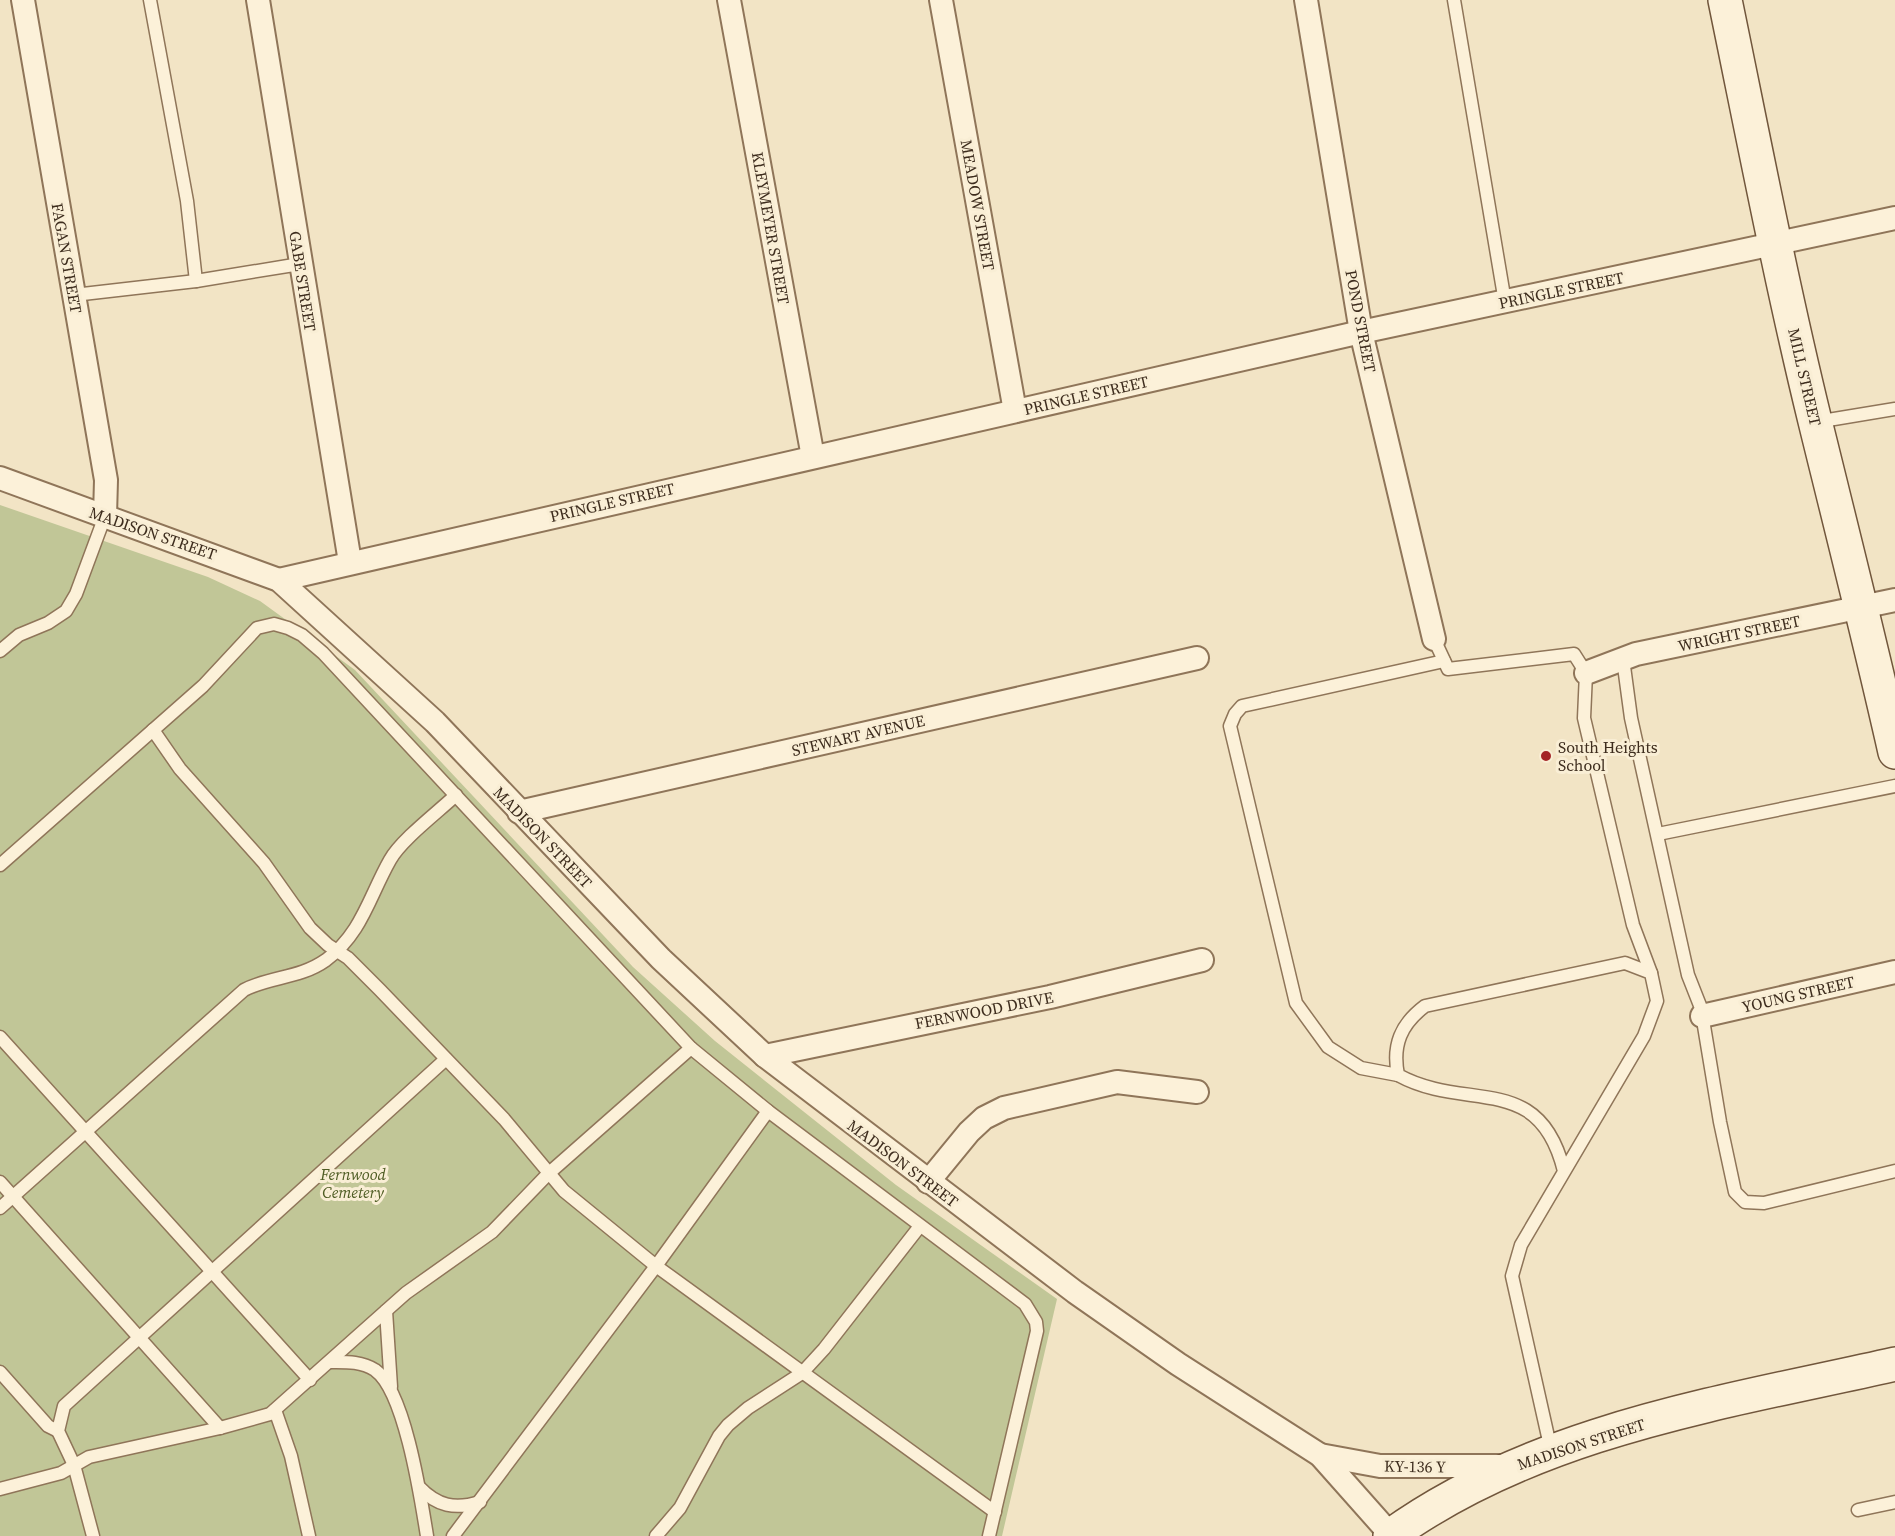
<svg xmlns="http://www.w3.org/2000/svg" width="1895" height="1536" font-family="'Source Serif 4',serif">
<rect width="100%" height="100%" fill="#f2e4c5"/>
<!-- cemetery -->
<path fill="#c1c697" d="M 0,505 L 208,577 L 260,601 L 355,670 L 633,967 L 715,1041 L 896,1185 L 1057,1299 L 1002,1536 L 0,1536 Z"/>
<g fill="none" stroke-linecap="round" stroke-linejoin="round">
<!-- lane casing -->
<g stroke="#8f7559" stroke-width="15">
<g id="lane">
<path d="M 150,0 L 187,201 L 196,281"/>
<path d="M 1454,0 L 1505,302"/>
<path d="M 74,295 L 196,281 L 300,264"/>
<path d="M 1816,422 L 1895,409"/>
<path d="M 1434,639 L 1448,669 L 1574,654 L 1586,673 L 1584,718 L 1633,925 L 1651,973"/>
<path d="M 0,651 L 19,635 L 48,623 L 66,611 L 76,594 L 105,516"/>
<path d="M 1623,659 L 1631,718 L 1688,975 L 1701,1008 L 1720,1122 L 1735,1192 L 1745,1202 L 1764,1203 L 1895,1171"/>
<path d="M 153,730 L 180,769 L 264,863 L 310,928 L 328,945 L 348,958 L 380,990 L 504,1119 L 564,1191 L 656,1266 L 995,1512"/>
<path d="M 1658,834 L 1895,786"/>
<path d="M 0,865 L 203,686 L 257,628 L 274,624 L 288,628 L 302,635 L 323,653 L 691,1048 L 768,1111 L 1025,1304 L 1036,1322 L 1037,1331 L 989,1536"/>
<path d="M 0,1037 L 310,1380"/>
<path d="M 1398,1075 L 1361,1068 L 1328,1047 L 1296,1003 L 1230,726 L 1235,714 L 1242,706 L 1444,661"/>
<path d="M 0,1182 L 220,1428"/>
<path d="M 0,1208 L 244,990 C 271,976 299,979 326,960 C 362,933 369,897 390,860 C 401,840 438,812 456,795"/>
<path d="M 386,1311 L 391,1387"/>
<path d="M 330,1362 C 345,1362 361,1361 375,1370 C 405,1391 421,1499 427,1536"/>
<path d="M 0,1372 L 48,1426 L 58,1431"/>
<path d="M 275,1410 L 291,1456 L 309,1536"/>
<path d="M 1551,1450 L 1512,1276 L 1521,1245 L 1644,1036 L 1657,1001 L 1651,973 L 1625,963 L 1425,1006 C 1401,1024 1392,1045 1398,1075 C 1467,1113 1539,1070 1564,1171"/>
<path d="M 419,1487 C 437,1506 455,1510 480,1502"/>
<path d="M 0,1489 L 61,1473 L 89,1457 L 220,1428 L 270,1414 L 406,1293 L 492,1232 L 548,1174 L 691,1048"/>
<path d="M 1858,1510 L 1895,1502"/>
<path d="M 93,1536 L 74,1465 L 58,1431 L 64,1406 L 446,1059"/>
<path d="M 453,1536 L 656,1266 L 768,1111"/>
<path d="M 656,1536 L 680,1508 L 719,1436 L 728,1425 L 748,1408 L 802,1373 L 824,1349 L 920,1226"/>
</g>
</g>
<!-- street casing -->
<g stroke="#8f7559" stroke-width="26">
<g id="street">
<path d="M 23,0 L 106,480 L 105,516"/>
<path d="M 258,0 L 350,562"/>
<path d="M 729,0 L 813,457"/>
<path d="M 941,0 L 1015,411"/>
<path d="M 1306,0 L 1361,332 L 1434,639"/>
<path d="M 0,478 L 279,580 L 435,722 L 661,959 L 765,1056 L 1075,1292 L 1178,1364 L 1320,1455 L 1391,1535"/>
<path d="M 279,580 L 1361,332 L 1895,218"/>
<path d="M 1586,673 L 1636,654 L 1895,600"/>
<path d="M 519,812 L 1197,658"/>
<path d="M 1702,1016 L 1895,972"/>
<path d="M 765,1056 L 1050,997 L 1202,960"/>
<path d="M 928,1182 L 969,1132 L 984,1118 L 1004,1108 L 1117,1082 L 1197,1092"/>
<path d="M 1320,1455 L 1380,1466 L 1508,1466"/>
</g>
</g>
<!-- secondary casing -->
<g stroke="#71563c" stroke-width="36">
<g id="secondary">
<path d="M 1725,0 C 1754,141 1781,282 1815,421 C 1842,531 1870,641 1895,752"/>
<path d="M 1390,1536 C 1537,1430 1722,1403 1895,1364"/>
</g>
</g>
<!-- lane -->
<use href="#lane" stroke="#fcf1d9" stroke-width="12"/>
<!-- street -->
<use href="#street" stroke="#fcf1d9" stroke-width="22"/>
<!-- secondary -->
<use href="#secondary" stroke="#fcf1d9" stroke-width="33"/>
</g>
<!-- markers -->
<circle fill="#a32426" stroke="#f9eed5" stroke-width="2" cx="1546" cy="756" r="6"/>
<g text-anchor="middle" stroke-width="6" stroke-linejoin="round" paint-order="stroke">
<!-- street labels -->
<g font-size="16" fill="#3e2d1e" stroke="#f9eed5">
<text transform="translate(978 205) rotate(80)" y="6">MEADOW STREET</text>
<text transform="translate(771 228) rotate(80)" y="6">KLEYMEYER STREET</text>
<text transform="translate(67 258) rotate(80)" y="6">FAGAN STREET</text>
<text transform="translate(303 281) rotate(81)" y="6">GABE STREET</text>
<text transform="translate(1561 290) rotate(-12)" y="6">PRINGLE STREET</text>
<text transform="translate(1361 321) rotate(79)" y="6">POND STREET</text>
<text transform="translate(1805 377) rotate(77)" y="6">MILL STREET</text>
<text transform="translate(1086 395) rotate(-13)" y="6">PRINGLE STREET</text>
<text transform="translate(612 502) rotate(-13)" y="6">PRINGLE STREET</text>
<text transform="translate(153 533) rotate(19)" y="6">MADISON STREET</text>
<text transform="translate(1739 633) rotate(-12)" y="6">WRIGHT STREET</text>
<text transform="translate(858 735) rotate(-13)" y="6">STEWART AVENUE</text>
<text transform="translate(543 837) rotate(46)" y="6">MADISON STREET</text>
<text transform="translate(1798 994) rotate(-13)" y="6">YOUNG STREET</text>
<text transform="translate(984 1010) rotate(-11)" y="6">FERNWOOD DRIVE</text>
<text transform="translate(903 1163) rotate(37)" y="6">MADISON STREET</text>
<text transform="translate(1581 1444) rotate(-18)" y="6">MADISON STREET</text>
<text transform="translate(1415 1466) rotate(1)" y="6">KY-136 Y</text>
</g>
<!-- poi labels -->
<g font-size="16" fill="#3e2d1e" stroke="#f9eed5" text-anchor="start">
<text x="1558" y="753">South Heights<tspan x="1558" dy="18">School</tspan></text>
</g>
<!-- park labels -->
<g font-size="16" font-style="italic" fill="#4e5c23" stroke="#f9eed5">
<text x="353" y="1180">Fernwood<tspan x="353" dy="18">Cemetery</tspan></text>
</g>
</g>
</svg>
